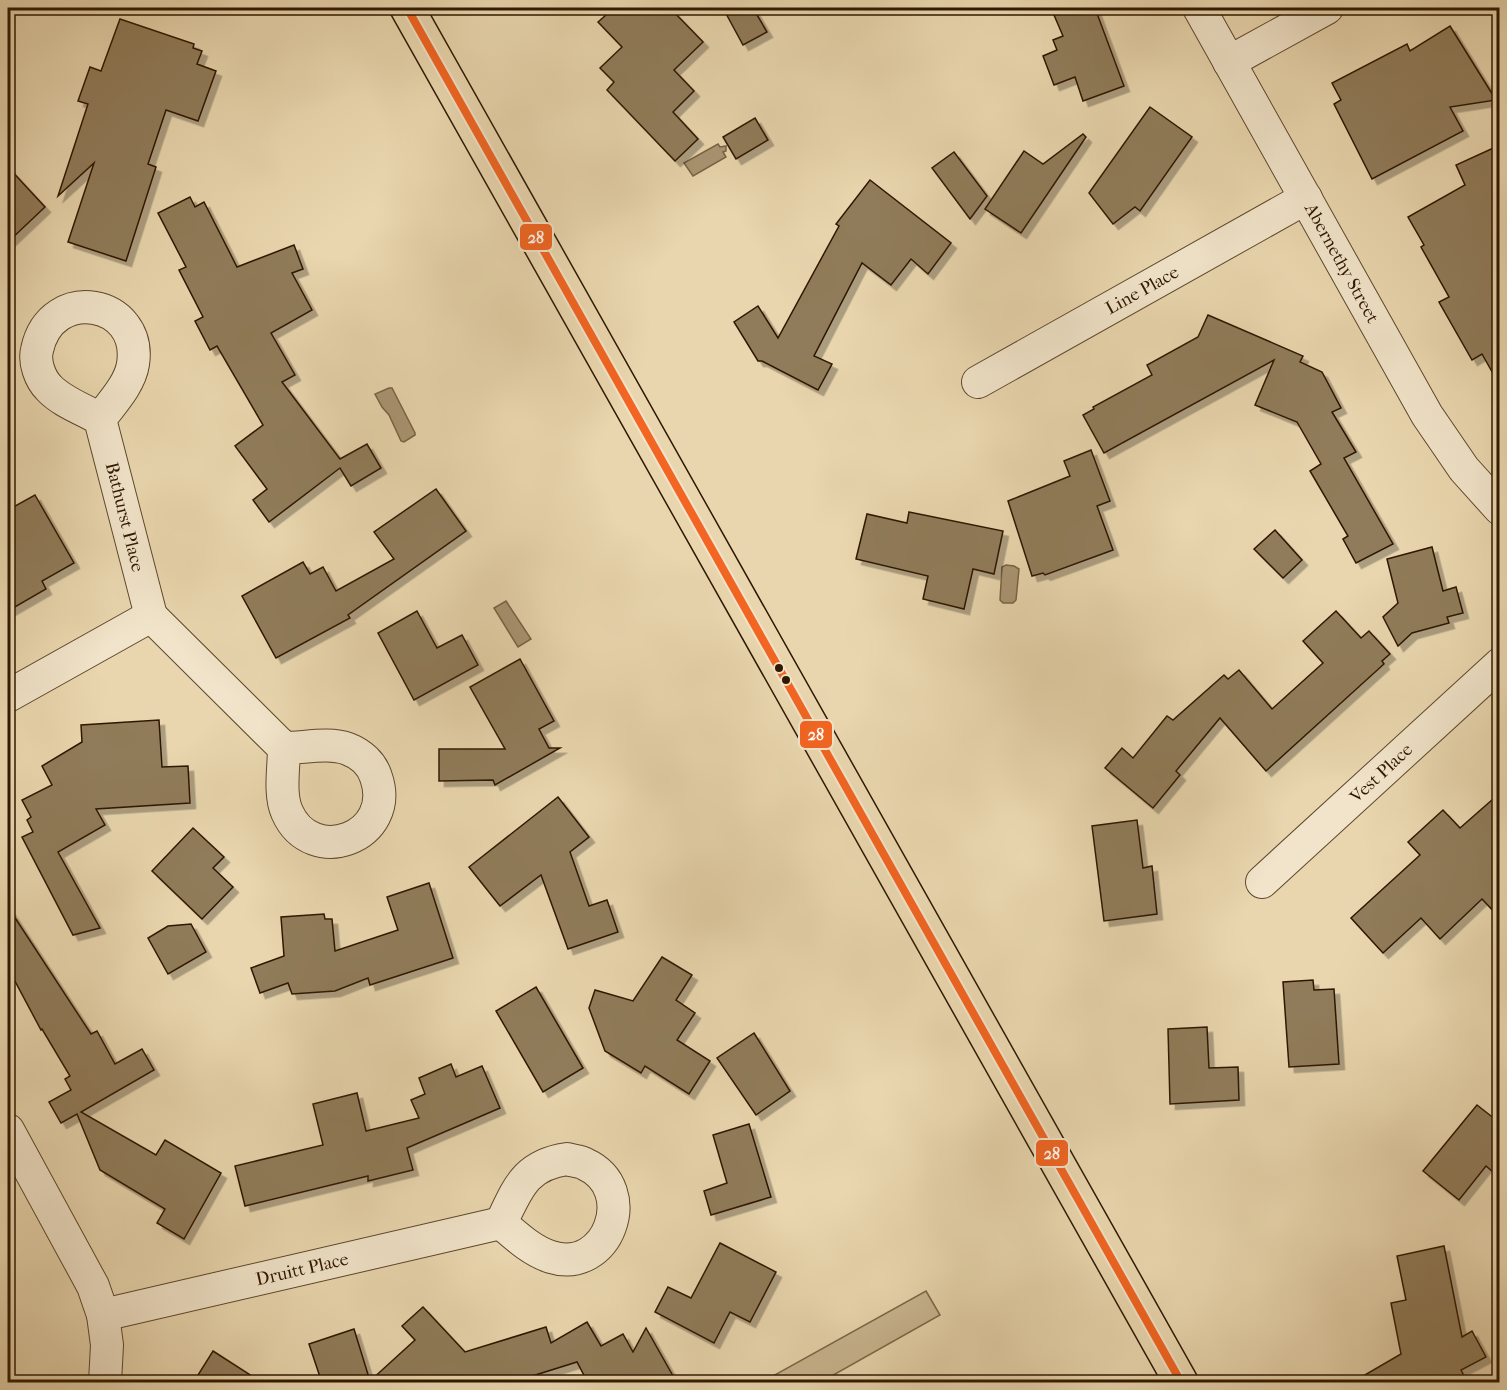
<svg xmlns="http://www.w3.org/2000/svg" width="1507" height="1390" font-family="'IM FELL French Canon',serif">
<defs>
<filter id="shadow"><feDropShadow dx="5.5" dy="5.5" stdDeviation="0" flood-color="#0004"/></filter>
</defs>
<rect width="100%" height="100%" fill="#e9d6ae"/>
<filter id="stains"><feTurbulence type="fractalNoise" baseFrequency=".00333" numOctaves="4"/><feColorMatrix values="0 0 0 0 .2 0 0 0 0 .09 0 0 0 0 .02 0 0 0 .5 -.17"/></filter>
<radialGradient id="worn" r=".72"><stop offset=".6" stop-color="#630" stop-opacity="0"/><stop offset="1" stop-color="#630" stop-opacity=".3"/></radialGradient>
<!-- green -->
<path fill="#c9b690" stroke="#7c6748" stroke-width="1.5" d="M 926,1291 L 940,1315 L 821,1382 L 762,1382 Z"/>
<!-- water -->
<g fill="#aa9573" stroke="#796345" stroke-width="1.5">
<path d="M 718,144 L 720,147 L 726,146 L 726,151 L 723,152 L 726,157 L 693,176 L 684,163 Z"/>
<path d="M 389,388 L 392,388 L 415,433 L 415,435 L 404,442 L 401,441 L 389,415 L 382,407 L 375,394 Z"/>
<path d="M 1006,565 L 1014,566 L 1019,569 L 1016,600 L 1013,603 L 1003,603 L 1000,600 L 1002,567 Z"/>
<path d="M 506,601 L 531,639 L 518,647 L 494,608 Z"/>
</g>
<!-- building -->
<g fill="#907b5a" stroke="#2f1800" stroke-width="1.5" filter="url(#shadow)">
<path d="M 614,8 L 670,8 L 703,42 L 674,70 L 694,91 L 673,112 L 698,139 L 675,161 L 607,90 L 614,82 L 600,68 L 622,47 L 598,22 Z"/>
<path d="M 723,8 L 753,8 L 767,32 L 743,45 Z"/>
<path d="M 1051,8 L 1095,8 L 1124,86 L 1083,101 L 1075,77 L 1054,85 L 1043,56 L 1057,50 L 1053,40 L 1063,36 Z"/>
<path d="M 120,19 L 194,44 L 193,48 L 202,51 L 197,64 L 216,71 L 198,121 L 166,110 L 148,164 L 156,167 L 126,261 L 68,242 L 94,163 L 58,196 L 88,104 L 78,101 L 90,67 L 101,71 Z"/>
<path d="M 1450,26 L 1496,100 L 1450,107 L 1463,131 L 1372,179 L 1334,104 L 1341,100 L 1332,83 L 1407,44 L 1410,51 Z"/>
<path d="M 1150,107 L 1192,137 L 1140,211 L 1135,207 L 1113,224 L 1089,193 Z"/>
<path d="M 755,118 L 768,140 L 736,159 L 723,137 Z"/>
<path d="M 1083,134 L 1086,137 L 1021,233 L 985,209 L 1024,151 L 1043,164 Z"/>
<path d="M 1500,145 L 1500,386 L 1482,354 L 1472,360 L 1439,302 L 1449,297 L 1421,247 L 1424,245 L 1408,217 L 1465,185 L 1456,165 Z"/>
<path d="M 954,152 L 987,196 L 970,219 L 932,168 Z"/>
<path d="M 8,167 L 45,207 L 8,242 Z"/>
<path d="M 870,180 L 951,243 L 928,274 L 911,259 L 891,285 L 862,263 L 814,356 L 832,364 L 818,390 L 762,361 L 758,361 L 734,322 L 758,306 L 778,338 L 839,226 L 836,224 Z"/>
<path d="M 190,197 L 195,207 L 204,202 L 237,267 L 294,245 L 303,269 L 292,273 L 312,310 L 271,333 L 295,375 L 282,382 L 340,459 L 367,444 L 381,468 L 351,486 L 340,468 L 269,522 L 253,500 L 267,489 L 235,446 L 263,425 L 217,346 L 210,350 L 195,321 L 203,317 L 179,270 L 186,267 L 158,213 Z"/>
<path d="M 1208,315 L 1303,356 L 1300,362 L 1322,372 L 1341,408 L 1332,412 L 1356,452 L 1344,458 L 1393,544 L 1356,563 L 1343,539 L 1348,536 L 1310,471 L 1321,464 L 1297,422 L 1255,405 L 1274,360 L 1104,453 L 1083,415 L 1094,409 L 1093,407 L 1152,375 L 1147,365 L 1198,337 Z"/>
<path d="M 1091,450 L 1110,501 L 1097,506 L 1113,550 L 1045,575 L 1043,573 L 1032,576 L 1008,501 L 1070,476 L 1064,461 Z"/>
<path d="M 436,489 L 466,531 L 348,615 L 350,618 L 276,658 L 242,596 L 303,562 L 310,574 L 323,567 L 336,591 L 394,559 L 374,532 Z"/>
<path d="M 35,495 L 74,563 L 42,581 L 46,589 L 8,611 L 8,510 Z"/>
<path d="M 909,512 L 1003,531 L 994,574 L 973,569 L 964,609 L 923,599 L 928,576 L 856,559 L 867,514 L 907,523 Z"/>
<path d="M 1275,530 L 1302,560 L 1283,578 L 1254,549 Z"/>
<path d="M 1432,547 L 1443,591 L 1456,587 L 1463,613 L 1447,617 L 1449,623 L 1412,633 L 1398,646 L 1383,617 L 1398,603 L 1387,559 Z"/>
<path d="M 417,611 L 437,648 L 462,635 L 478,665 L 414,700 L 378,633 Z"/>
<path d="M 1336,611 L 1361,638 L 1369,631 L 1390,654 L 1382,661 L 1384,664 L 1266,771 L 1220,718 L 1176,771 L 1180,775 L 1153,808 L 1105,768 L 1122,748 L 1133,758 L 1167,716 L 1173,720 L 1224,675 L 1228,679 L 1239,670 L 1272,709 L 1323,663 L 1303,641 Z"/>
<path d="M 520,659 L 554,721 L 539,729 L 549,748 L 560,748 L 495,785 L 493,780 L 439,781 L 439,749 L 505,749 L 470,687 Z"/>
<path d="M 159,720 L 162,767 L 188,766 L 190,803 L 96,809 L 105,825 L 58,852 L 100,928 L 73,935 L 22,837 L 33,832 L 27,820 L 31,817 L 22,800 L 52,785 L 42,766 L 82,742 L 81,725 Z"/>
<path d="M 1500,793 L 1500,918 L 1482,899 L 1440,939 L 1421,918 L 1383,953 L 1351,918 L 1420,855 L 1408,842 L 1443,810 L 1460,828 Z"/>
<path d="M 558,797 L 589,837 L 570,852 L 589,906 L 607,900 L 618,932 L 568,949 L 541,875 L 500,906 L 469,867 Z"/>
<path d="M 1137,820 L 1143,868 L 1152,866 L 1157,914 L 1104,921 L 1092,826 Z"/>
<path d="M 193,828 L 224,857 L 213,868 L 233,887 L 202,919 L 152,871 Z"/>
<path d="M 429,883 L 453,958 L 370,985 L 368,978 L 335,991 L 292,994 L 288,983 L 260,993 L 251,968 L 284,956 L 281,917 L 324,914 L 325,919 L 332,919 L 335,951 L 398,930 L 387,897 Z"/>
<path d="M 8,907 L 91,1034 L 97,1031 L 115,1064 L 142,1049 L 154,1070 L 81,1112 L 156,1155 L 165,1140 L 221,1173 L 184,1239 L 157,1223 L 165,1209 L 100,1170 L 77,1114 L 61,1123 L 49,1102 L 71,1090 L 65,1079 L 70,1076 L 42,1029 L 41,1030 L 8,968 Z"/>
<path d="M 191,924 L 206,952 L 168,974 L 148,938 L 168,926 Z"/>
<path d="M 662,957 L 692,975 L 676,1000 L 695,1013 L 677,1040 L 710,1061 L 689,1094 L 645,1066 L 641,1073 L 605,1051 L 589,1008 L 595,990 L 633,1001 Z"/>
<path d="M 1313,980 L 1314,990 L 1334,989 L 1339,1064 L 1289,1067 L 1283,982 Z"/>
<path d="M 536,987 L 583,1068 L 543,1092 L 496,1011 Z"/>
<path d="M 1207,1027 L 1209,1068 L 1238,1067 L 1239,1100 L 1170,1104 L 1168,1029 Z"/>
<path d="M 754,1033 L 790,1091 L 756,1115 L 717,1058 Z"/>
<path d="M 451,1064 L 456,1077 L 482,1066 L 500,1108 L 407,1148 L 413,1170 L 368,1181 L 368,1176 L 245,1206 L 235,1166 L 323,1145 L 313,1104 L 357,1093 L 366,1131 L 419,1118 L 411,1100 L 425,1094 L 419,1078 Z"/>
<path d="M 1477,1105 L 1500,1123 L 1500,1178 L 1486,1166 L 1459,1200 L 1423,1171 Z"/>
<path d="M 749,1124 L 771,1197 L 711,1215 L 704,1191 L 727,1183 L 713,1135 Z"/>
<path d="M 720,1243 L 776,1272 L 750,1322 L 730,1312 L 714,1343 L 655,1312 L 668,1287 L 691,1298 Z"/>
<path d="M 1444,1246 L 1462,1337 L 1472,1331 L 1486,1357 L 1461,1370 L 1468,1383 L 1351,1383 L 1401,1354 L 1391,1303 L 1406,1300 L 1397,1256 Z"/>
<path d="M 423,1307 L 465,1352 L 546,1327 L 551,1343 L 587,1322 L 601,1346 L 623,1334 L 633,1352 L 646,1328 L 677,1383 L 588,1383 L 577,1362 L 510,1383 L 322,1383 L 309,1344 L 354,1329 L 370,1381 L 415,1340 L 402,1326 Z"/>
<path d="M 213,1351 L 263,1383 L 193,1383 Z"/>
</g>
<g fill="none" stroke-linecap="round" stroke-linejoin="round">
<!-- street casing -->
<g stroke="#5e482c" stroke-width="34">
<g id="street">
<path d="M 1199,8 L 1427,415 L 1464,469 L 1500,509"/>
<path d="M 1229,62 L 1327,8"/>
<path d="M 978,382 L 1306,198"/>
<path d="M 100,419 C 112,403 130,384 133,364 C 143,300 51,283 37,350 C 34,362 40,379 49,388 C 62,402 83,409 100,419 L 151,616"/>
<path d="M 8,696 L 151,616 L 284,748 C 304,748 329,742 348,749 C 361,754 372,764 376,777 C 397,837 312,869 287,812 C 279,794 284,767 284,748"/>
<path d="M 1262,882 L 1500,664"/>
<path d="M 8,1130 L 93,1286 L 103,1315 L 107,1345 L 105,1382"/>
<path d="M 567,1159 C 573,1161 580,1161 585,1164 C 640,1189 608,1275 551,1257 C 532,1251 516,1236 501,1223 C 518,1188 525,1165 567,1159 Z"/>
<path d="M 103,1315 L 501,1223"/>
</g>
</g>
<!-- primary casing -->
<g stroke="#2f1800" stroke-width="36">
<path id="primary" d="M 407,8 L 1181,1382"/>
</g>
<!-- street -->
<use href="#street" stroke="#f1e4ca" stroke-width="32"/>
<!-- primary -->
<use href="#primary" stroke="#e9d6ae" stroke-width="33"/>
<!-- bus-1 casing -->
<g stroke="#f1e4ca" stroke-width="12">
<path id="bus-1" d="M 407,8 L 1181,1382"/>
</g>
<!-- bus-1 -->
<use href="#bus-1" stroke="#f26522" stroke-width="8"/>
</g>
<!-- markers -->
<g fill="#2f1800" stroke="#f1e4ca" stroke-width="2">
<circle cx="779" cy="668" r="5"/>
<circle cx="786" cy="680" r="5"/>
</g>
<g text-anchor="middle" stroke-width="6" stroke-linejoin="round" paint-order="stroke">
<!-- street labels -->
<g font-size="18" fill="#2f1800" stroke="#f1e4ca">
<text transform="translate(1342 263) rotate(61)" y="6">Abernethy Street</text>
<text transform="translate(1142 290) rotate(-29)" y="6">Line Place</text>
<text transform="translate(125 517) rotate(76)" y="6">Bathurst Place</text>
<text transform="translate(1381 773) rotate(-43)" y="6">Vest Place</text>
<text transform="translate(302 1269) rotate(-13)" y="6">Druitt Place</text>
</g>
</g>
<g stroke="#f1e4ca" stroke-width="2">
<rect x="519" y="223" width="34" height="28" rx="6" fill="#f26522"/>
<rect x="799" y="720" width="34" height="29" rx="6" fill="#f26522"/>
<rect x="1035" y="1139" width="34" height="28" rx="6" fill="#f26522"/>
</g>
<g font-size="16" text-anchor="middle" font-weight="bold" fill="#fff">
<text x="536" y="243">28</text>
<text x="816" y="740">28</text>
<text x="1052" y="1159">28</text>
</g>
<!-- margin -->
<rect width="1507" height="1390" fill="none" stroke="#e9d6ae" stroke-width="30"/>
<rect x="9" y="9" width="1489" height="1372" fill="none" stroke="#2f1800" stroke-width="3"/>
<rect x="15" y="15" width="1477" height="1360" fill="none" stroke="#2f1800" stroke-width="1.5"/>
<rect width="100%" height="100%" filter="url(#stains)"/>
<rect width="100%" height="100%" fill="url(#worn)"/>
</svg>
